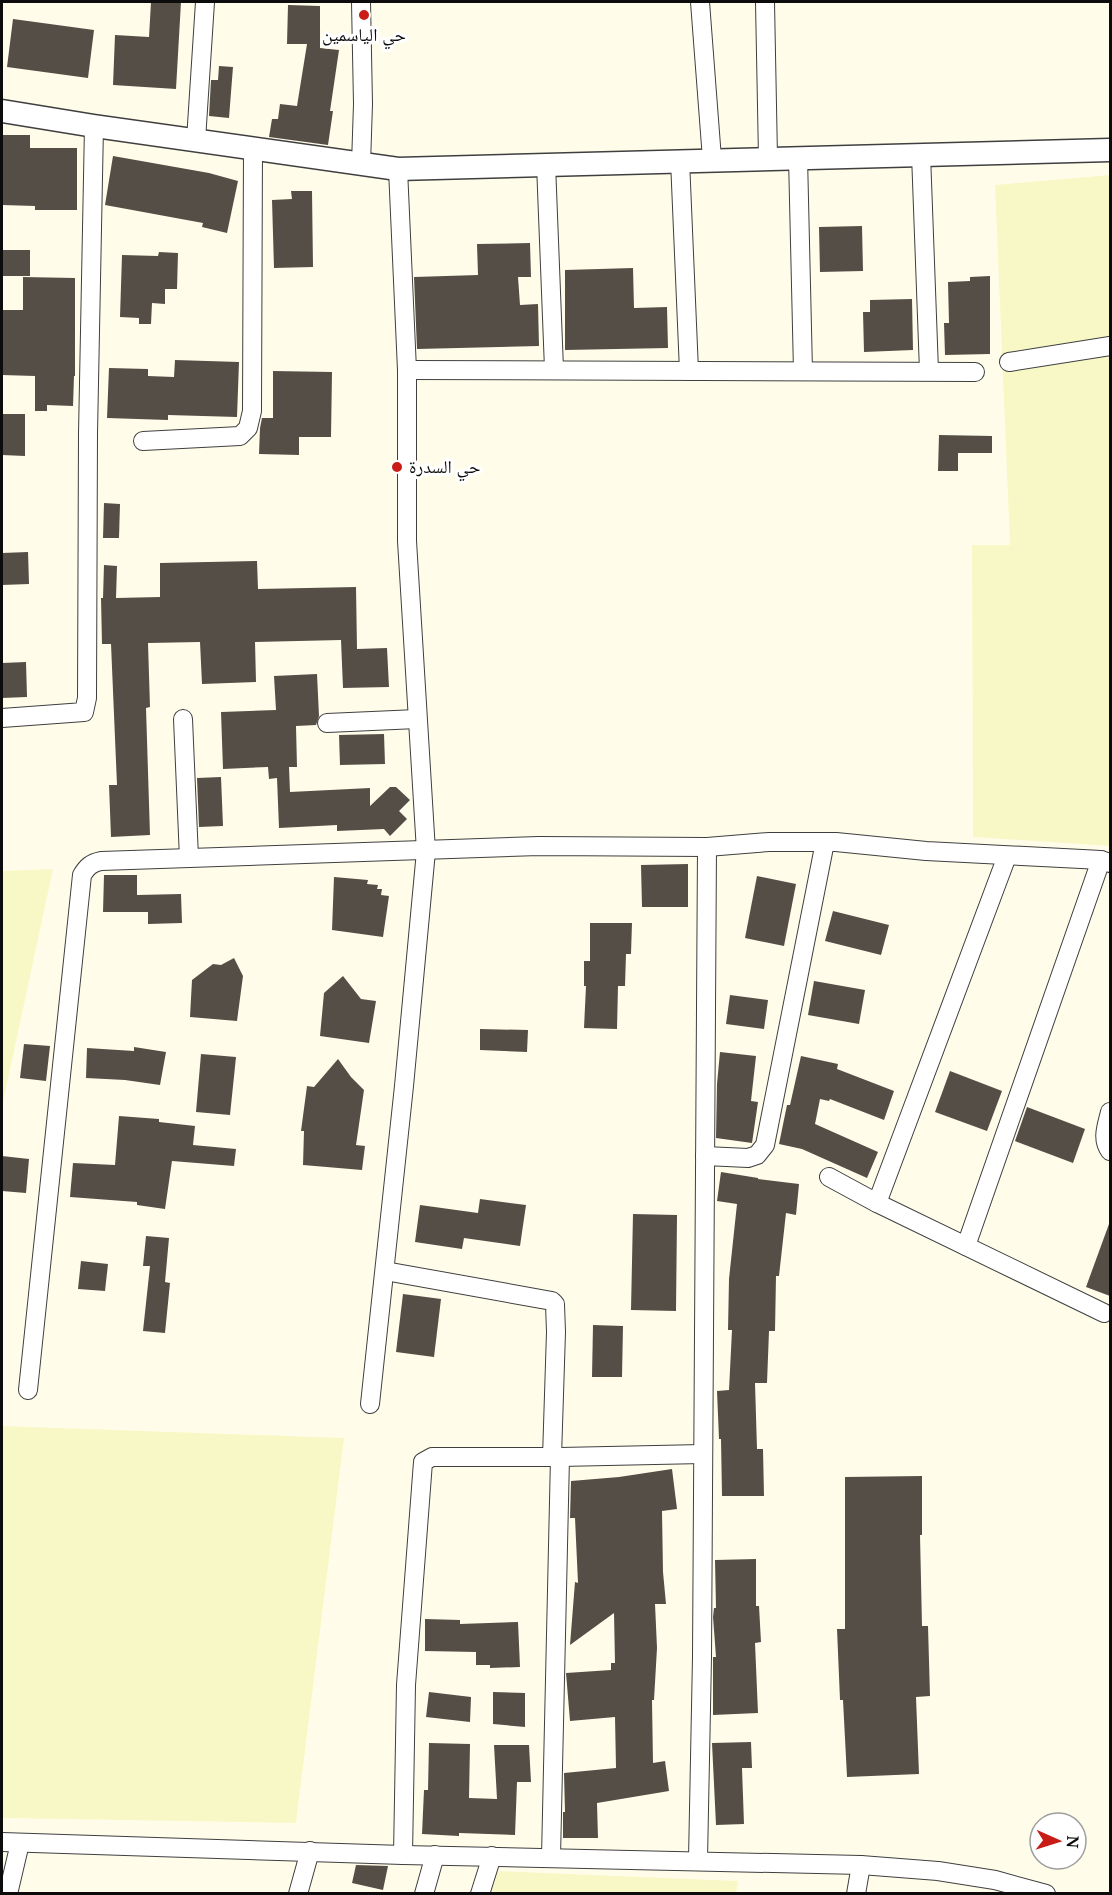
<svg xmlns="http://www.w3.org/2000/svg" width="1112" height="1895" font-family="'Noto Serif','Noto Naskh Arabic',serif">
<rect width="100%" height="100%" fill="#fffdea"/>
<!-- farmland -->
<g fill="#f8f8c7">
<path d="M 1110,175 L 1110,846 L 973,837 L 972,545 L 1010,545 L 995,185 Z"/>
<path d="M 53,869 L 2,1107 L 2,871 Z"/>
<path d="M 2,1426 L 344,1438 L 296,1823 L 2,1818 Z"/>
<path d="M 496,1871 L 738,1881 L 736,1893 L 491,1894 Z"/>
</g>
<!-- building -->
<g fill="#554e47">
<path d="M 151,2 L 181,2 L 176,89 L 113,85 L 115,35 L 149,37 Z"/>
<path d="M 288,5 L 320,6 L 320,48 L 339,50 L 330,111 L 333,111 L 328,145 L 269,137 L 272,119 L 278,119 L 280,104 L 297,106 L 307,44 L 287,44 Z"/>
<path d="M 13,19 L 94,30 L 88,78 L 7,67 Z"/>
<path d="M 219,66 L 233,67 L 229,118 L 209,116 L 211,80 L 218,80 Z"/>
<path d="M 2,135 L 30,135 L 30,148 L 77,148 L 77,210 L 35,210 L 35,206 L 2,205 Z"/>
<path d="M 113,156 L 209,173 L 238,181 L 227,233 L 202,227 L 203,223 L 105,205 Z"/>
<path d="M 291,191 L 312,191 L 313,267 L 274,268 L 272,200 L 292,199 Z"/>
<path d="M 862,226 L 863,271 L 820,272 L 819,227 Z"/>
<path d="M 530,243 L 531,277 L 518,277 L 520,305 L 538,304 L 539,346 L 417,349 L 414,277 L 478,275 L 477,244 Z"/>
<rect x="2" y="250" width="28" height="26"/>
<path d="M 159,252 L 178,253 L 177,289 L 165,289 L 165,304 L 152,303 L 151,324 L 139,324 L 139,318 L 120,317 L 122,255 L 158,256 Z"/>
<path d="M 633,268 L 634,308 L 667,307 L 668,348 L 565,350 L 565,270 Z"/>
<path d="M 990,276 L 990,354 L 945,355 L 944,323 L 949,323 L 948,282 L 970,281 L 970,277 Z"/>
<path d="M 23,277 L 75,278 L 75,376 L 74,376 L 73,406 L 47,405 L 47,411 L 35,411 L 35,376 L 2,375 L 2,310 L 23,310 Z"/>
<path d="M 912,299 L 913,350 L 864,352 L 863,312 L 870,312 L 870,300 Z"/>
<path d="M 175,360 L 239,362 L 237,417 L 168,415 L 168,420 L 107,418 L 109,368 L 148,369 L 148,376 L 174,377 Z"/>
<path d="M 273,371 L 332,372 L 331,437 L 299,437 L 299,455 L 259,454 L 260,428 L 262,418 L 273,418 Z"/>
<path d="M 2,414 L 25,414 L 25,456 L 2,455 Z"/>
<path d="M 939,435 L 992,436 L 992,453 L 958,453 L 958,471 L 938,471 Z"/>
<path d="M 104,503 L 120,504 L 119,538 L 103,538 Z"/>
<path d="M 28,552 L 29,584 L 2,585 L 2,553 Z"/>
<path d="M 257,561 L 258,589 L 356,587 L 357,649 L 387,648 L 389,687 L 343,688 L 341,640 L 255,642 L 256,682 L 202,684 L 200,642 L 148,643 L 150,707 L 146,708 L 150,835 L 111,837 L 109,785 L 117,785 L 111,644 L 102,644 L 101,598 L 103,598 L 104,565 L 117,566 L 116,598 L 160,597 L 160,563 Z"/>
<path d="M 26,662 L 27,697 L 2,698 L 2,663 Z"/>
<path d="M 317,674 L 319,716 L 316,725 L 296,726 L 297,767 L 289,767 L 290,792 L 370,788 L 370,806 L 390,787 L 396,787 L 410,800 L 399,811 L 407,819 L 390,836 L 384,829 L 337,831 L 337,825 L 279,828 L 277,778 L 269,779 L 268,767 L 223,769 L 221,712 L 276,710 L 274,676 Z"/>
<path d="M 384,734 L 385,764 L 340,765 L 339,735 Z"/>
<path d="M 221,777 L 223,826 L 199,827 L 197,778 Z"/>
<path d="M 688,864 L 688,907 L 642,907 L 641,865 Z"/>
<path d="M 104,875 L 137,875 L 137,895 L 181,894 L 182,923 L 148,924 L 148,912 L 103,912 Z"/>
<path d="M 757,876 L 796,884 L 784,946 L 745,938 Z"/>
<path d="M 334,877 L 368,880 L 367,884 L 378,885 L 377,889 L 382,889 L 381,895 L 389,896 L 383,937 L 332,930 Z"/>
<path d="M 833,911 L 889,925 L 881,955 L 825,941 Z"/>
<path d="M 590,923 L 632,923 L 631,954 L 626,954 L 625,986 L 618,986 L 617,1029 L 584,1028 L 586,986 L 584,986 L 584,961 L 590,961 Z"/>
<path d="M 234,958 L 243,976 L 237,1021 L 190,1017 L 192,980 L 213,964 L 221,965 Z"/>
<path d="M 343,976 L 361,999 L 376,1001 L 369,1043 L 320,1036 L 324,993 Z"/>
<path d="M 814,981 L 865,990 L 859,1024 L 808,1015 Z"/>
<path d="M 730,995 L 768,1000 L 764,1029 L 726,1024 Z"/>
<path d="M 480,1029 L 528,1030 L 527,1052 L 480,1050 Z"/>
<path d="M 24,1044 L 50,1046 L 46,1081 L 20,1078 Z"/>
<path d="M 134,1047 L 166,1052 L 160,1085 L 125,1080 L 86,1078 L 87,1048 L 134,1051 Z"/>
<path d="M 720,1052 L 756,1056 L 751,1101 L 758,1102 L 752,1143 L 716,1138 L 717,1084 Z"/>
<path d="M 201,1054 L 236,1057 L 230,1115 L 196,1112 Z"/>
<path d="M 801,1056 L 838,1064 L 837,1069 L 894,1091 L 884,1120 L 830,1099 L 829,1101 L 820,1099 L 815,1124 L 878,1152 L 867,1178 L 802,1149 L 779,1144 L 787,1105 L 790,1105 Z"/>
<path d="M 338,1059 L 351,1077 L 364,1090 L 356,1145 L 365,1146 L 362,1170 L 303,1165 L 304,1131 L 301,1131 L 307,1086 L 314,1087 Z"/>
<path d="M 950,1071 L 1002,1091 L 987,1131 L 935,1112 Z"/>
<path d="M 1027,1107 L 1085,1129 L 1073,1163 L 1015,1141 Z"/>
<path d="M 119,1116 L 159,1119 L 159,1122 L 195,1126 L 193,1145 L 236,1149 L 234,1166 L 172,1161 L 165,1209 L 137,1205 L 137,1202 L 70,1197 L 73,1163 L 115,1165 Z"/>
<path d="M 2,1156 L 29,1159 L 26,1193 L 2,1191 Z"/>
<path d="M 721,1172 L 758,1178 L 758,1179 L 799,1184 L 796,1215 L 786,1213 L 779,1276 L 776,1276 L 775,1331 L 769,1331 L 767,1383 L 755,1383 L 757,1449 L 763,1449 L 764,1496 L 722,1496 L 721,1439 L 719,1439 L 717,1391 L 729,1390 L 732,1330 L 728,1330 L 729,1279 L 737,1204 L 717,1201 Z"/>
<path d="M 480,1199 L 526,1205 L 520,1246 L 464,1238 L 462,1249 L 415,1242 L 420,1205 L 478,1213 Z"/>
<path d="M 633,1214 L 677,1215 L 676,1311 L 631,1310 Z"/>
<path d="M 1109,1224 L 1110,1225 L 1110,1296 L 1086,1287 Z"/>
<path d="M 146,1236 L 169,1238 L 165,1282 L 170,1283 L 165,1333 L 143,1331 L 150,1266 L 143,1266 Z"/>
<path d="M 81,1261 L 108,1264 L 105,1291 L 78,1289 Z"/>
<path d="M 403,1294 L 441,1299 L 434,1357 L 396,1352 Z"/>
<path d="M 593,1325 L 623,1326 L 622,1377 L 592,1377 Z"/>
<path d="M 672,1469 L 677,1509 L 662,1511 L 663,1572 L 666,1604 L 655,1604 L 657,1648 L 654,1700 L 652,1700 L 653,1763 L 665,1761 L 669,1791 L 597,1803 L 598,1838 L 563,1838 L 563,1812 L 565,1812 L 564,1773 L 616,1768 L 615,1717 L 570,1721 L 566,1673 L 611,1670 L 611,1663 L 615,1663 L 614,1613 L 570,1645 L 575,1582 L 578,1583 L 575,1518 L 570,1518 L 571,1481 L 619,1477 Z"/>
<path d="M 922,1476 L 922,1535 L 920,1535 L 922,1626 L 928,1626 L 930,1696 L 916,1697 L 919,1774 L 847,1777 L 843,1700 L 840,1700 L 837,1629 L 845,1629 L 845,1477 Z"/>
<path d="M 756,1559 L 756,1606 L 759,1606 L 761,1642 L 755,1643 L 758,1713 L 713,1715 L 713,1657 L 716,1657 L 713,1617 L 714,1608 L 716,1608 L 715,1560 Z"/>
<path d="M 425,1619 L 460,1620 L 460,1624 L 518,1622 L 520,1667 L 490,1668 L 490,1665 L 476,1665 L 476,1652 L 425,1651 Z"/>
<path d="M 429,1692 L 471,1697 L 470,1722 L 426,1717 Z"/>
<path d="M 493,1692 L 525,1693 L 525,1727 L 493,1724 Z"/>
<path d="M 751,1742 L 752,1768 L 742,1768 L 744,1824 L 716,1825 L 712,1743 Z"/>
<path d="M 429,1743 L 470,1744 L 469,1798 L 497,1799 L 494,1745 L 529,1745 L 531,1782 L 517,1782 L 515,1835 L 459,1833 L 459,1836 L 422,1834 L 424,1790 L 428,1790 Z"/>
<path d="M 356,1865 L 388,1866 L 383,1890 L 352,1883 Z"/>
</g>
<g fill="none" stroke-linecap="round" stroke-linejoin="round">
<!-- minor casing -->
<g stroke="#3f3f3f" stroke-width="20">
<g id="minor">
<path d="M 361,2 L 363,104 L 361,164"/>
<path d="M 700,2 L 712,159"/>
<path d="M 765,2 L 768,158"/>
<path d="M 196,140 L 205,2"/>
<path d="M 921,154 L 929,371"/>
<path d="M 798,157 L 803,371"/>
<path d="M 680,160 L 689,371"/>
<path d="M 546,164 L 554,369"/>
<path d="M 1009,362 L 1110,346"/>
<path d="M 407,370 L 975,372"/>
<path d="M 143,441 L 240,436 L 248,428 L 252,411 L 253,148"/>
<path d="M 2,718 L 84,712 L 87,698 L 88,434 L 94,126"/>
<path d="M 183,719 L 189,858"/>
<path d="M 327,723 L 417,719"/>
<path d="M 1110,1112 C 1107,1125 1101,1139 1110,1151"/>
<path d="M 705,1156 L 748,1158 L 757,1155 L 765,1145 L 825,842"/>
<path d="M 829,1177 L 877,1203 L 1104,1313"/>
<path d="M 877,1203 L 1007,856"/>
<path d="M 966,1246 L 1101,860"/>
<path d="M 385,1271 L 552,1301 L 555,1304 L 556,1332 L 552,1457"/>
<path d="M 28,1390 L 82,875 C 87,867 91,863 101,861 L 539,846 L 707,847 L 769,842 L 836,842 L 926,851 L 1101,860 L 1110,863"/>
<path d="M 370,1404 L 404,1086 L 426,851 L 407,541 L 407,370 L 398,169"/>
<path d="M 2,1842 L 403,1855 L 861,1865 L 938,1871 L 995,1880 L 1046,1894"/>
<path d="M 403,1855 L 406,1685 L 423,1462 L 432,1457 L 560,1457 L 703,1454"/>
<path d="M 551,1857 L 560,1457"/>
<path d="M 698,1860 L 702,1657 L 707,847"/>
<path d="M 8,1894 L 20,1843"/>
<path d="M 298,1894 L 310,1851"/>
<path d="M 424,1894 L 435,1855"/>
<path d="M 480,1894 L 492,1856"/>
<path d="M 856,1894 L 861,1865"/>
</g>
</g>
<!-- tertiary casing -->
<g stroke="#3f3f3f" stroke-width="25">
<path id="tertiary" d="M 2,111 L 94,126 L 398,169 L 1110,150"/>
</g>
<!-- minor -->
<use href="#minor" stroke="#fff" stroke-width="18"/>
<!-- tertiary -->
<use href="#tertiary" stroke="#fff" stroke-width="22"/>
</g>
<!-- markers -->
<g fill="#c91c16" stroke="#fff" stroke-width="2">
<circle cx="364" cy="15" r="6"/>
<circle cx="397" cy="467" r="6"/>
</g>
<g text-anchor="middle" stroke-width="6" stroke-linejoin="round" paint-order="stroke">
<!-- poi labels -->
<g font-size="18" fill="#0c0c0c" stroke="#fff">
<text x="364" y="41">حي الياسمين</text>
<text x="409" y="473" text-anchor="start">حي السدرة</text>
</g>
</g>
<!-- border -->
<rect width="1112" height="1895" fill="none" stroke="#0c0c0c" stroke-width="6"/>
<!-- north arrow -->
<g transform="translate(1058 1841) rotate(93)"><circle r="28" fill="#ffffff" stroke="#9e9e9e" stroke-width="1.5"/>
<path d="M0-4.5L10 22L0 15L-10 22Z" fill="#c91c16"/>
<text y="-9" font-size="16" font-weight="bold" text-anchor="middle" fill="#0c0c0c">N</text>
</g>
</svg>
